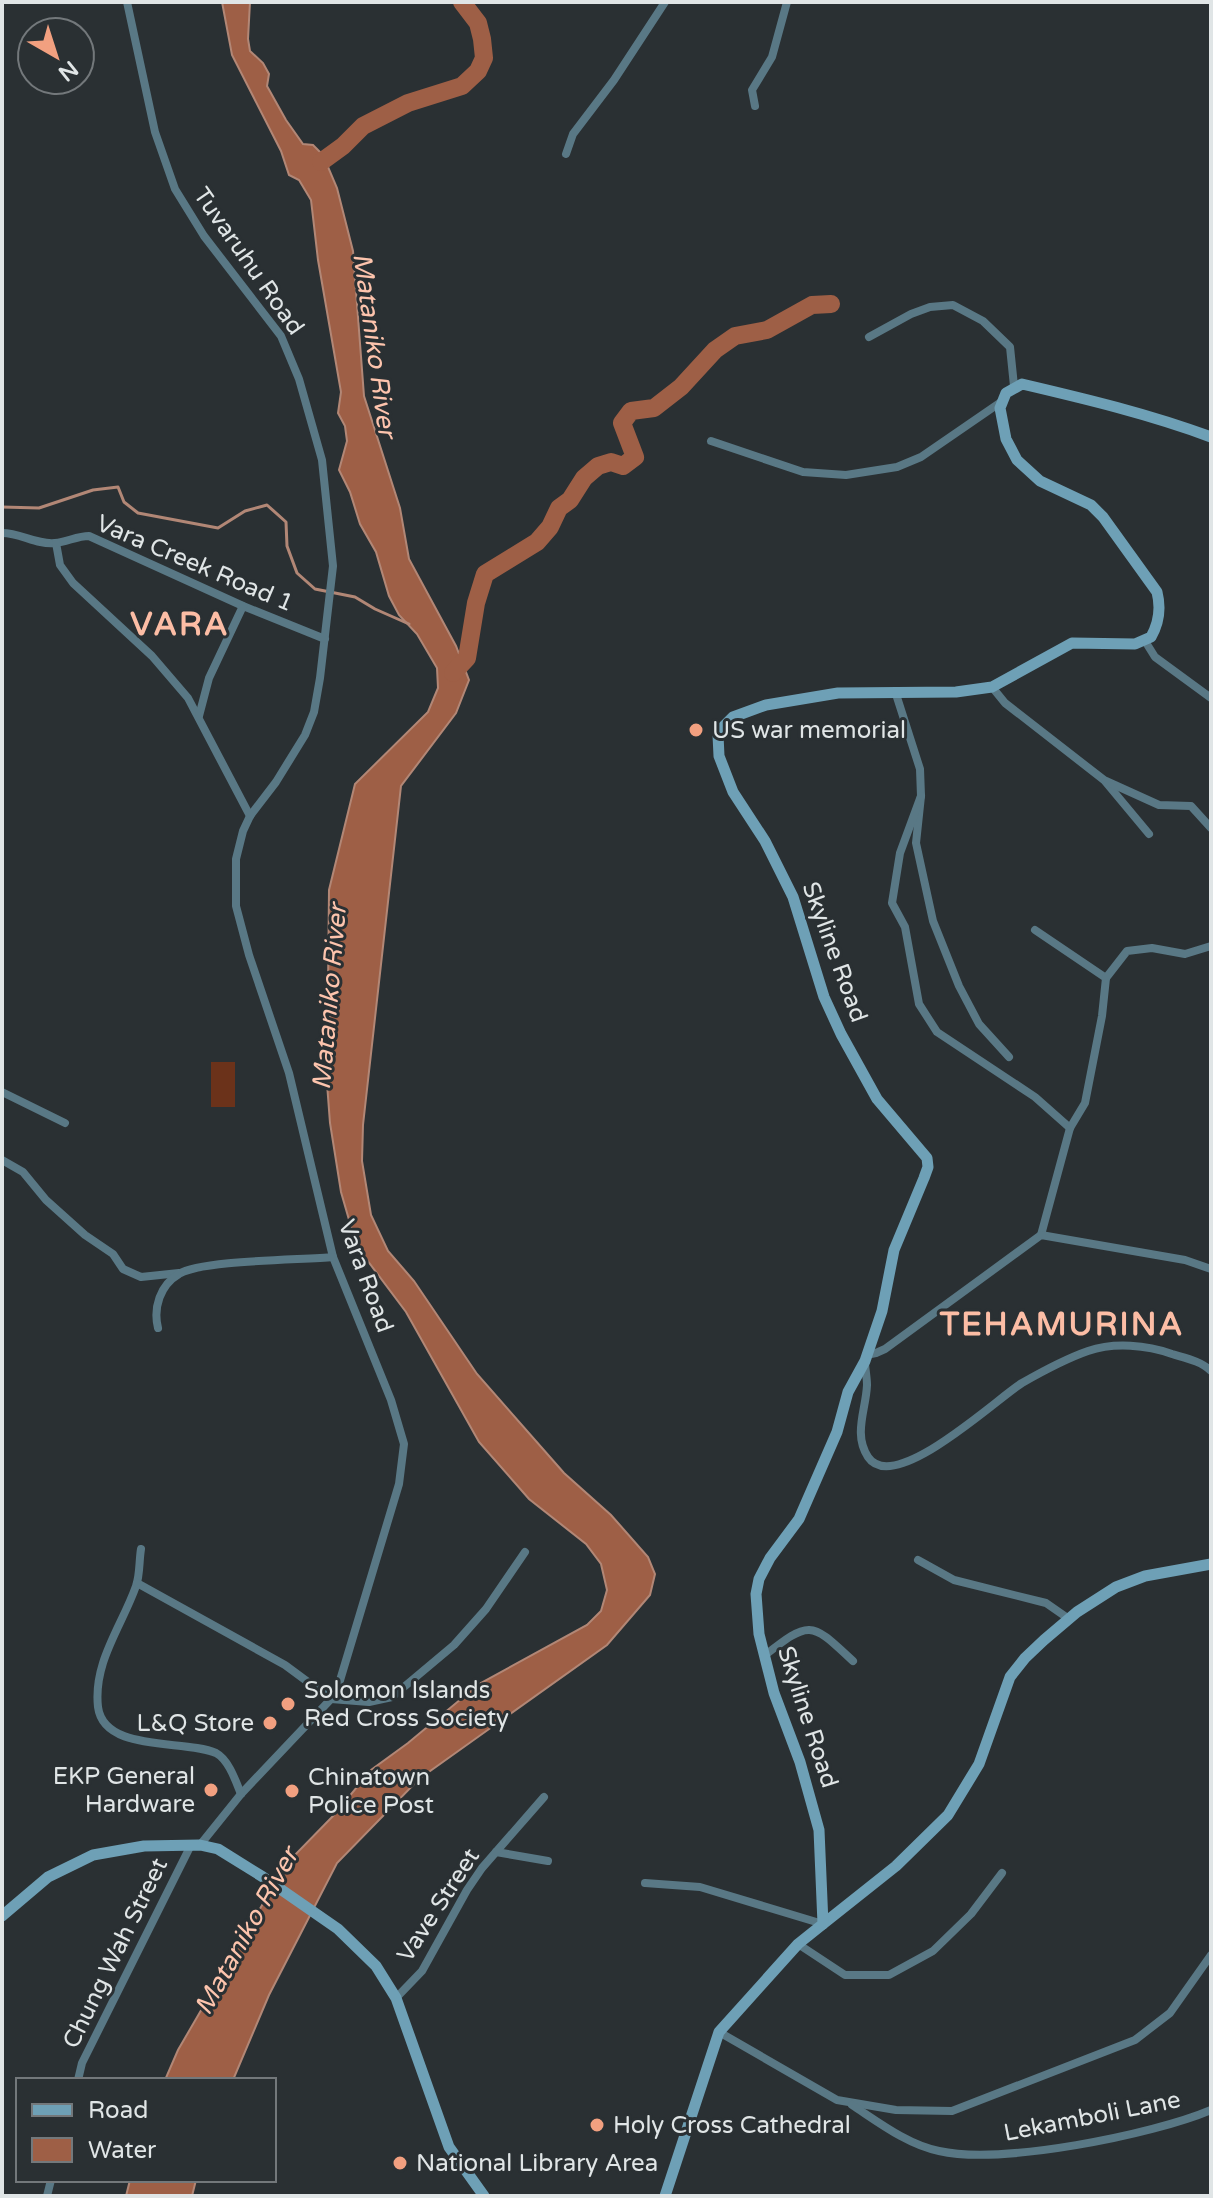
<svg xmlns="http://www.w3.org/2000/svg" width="1213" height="2198" font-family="'Varela Round',sans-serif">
<rect width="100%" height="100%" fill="#2a3033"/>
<!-- green -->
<rect fill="#6b321a" x="211" y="1062" width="24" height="45"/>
<!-- water -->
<g fill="#9e5f46" stroke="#b28776" stroke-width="2">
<path d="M 222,2 L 250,2 L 248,39 L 250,51 L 263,63 L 269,74 L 267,86 L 286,120 L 303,144 L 313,145 L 323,155 L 337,188 L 353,251 L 364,396 L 400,508 L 409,559 L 456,646 L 469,680 L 456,713 L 401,786 L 363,1125 L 362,1161 L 371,1215 L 388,1251 L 414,1281 L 477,1374 L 564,1473 L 611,1515 L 648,1557 L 655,1574 L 650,1595 L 607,1645 L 419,1779 L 337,1863 L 269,1995 L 233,2080 L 165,2080 L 178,2050 L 286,1864 L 334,1815 L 371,1770 L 408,1743 L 479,1684 L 587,1625 L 601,1611 L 607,1590 L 601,1564 L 586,1544 L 529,1499 L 479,1442 L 406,1312 L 364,1256 L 354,1237 L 341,1192 L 330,1123 L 326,1070 L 331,1027 L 328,990 L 329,890 L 355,784 L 428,712 L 438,688 L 437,668 L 417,634 L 399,615 L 389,596 L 376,552 L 360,524 L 350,492 L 339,470 L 347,441 L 345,426 L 338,413 L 341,392 L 318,260 L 311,200 L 299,180 L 289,175 L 281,151 L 232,55 Z"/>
<path d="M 130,2180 L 196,2180 L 192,2196 L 126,2196 Z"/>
</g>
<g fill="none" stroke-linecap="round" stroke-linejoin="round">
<!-- stream -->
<path stroke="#b28776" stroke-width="3" d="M 2,507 L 39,508 L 93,490 L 118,487 L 124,502 L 138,513 L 218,528 L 245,511 L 267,505 L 286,522 L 287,546 L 297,573 L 315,589 L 355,597 L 375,609 L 409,624"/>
<!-- river -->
<g stroke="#9e5f46" stroke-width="18">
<path d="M 321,162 L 343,146 L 363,126 L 408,103 L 462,86 L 478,71 L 484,58 L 482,39 L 478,23 L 462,2"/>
<path d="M 453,673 L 467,658 L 476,603 L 485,574 L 537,542 L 550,527 L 559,508 L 570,500 L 584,478 L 598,466 L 611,462 L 623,466 L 635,457 L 622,423 L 631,411 L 654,408 L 681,387 L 715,350 L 735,336 L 767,330 L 812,305 L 831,304"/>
</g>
<!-- street -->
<g stroke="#597885" stroke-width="8">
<path d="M 127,2 L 155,132 L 175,189 L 204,236 L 281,336 L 299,379 L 322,460 L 333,566 L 320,678 L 314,712 L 305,735 L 276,782 L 250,816 L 243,831 L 236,859 L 236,906 L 249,955 L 289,1073 L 333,1257 L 391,1400 L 404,1444 L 399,1484 L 338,1687 L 331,1699 L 241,1794 L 200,1845"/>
<path d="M 755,106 L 752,90 L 772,57 L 787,2"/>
<path d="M 566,154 L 573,134 L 614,80 L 665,2"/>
<path d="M 869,337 L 911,314 L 930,307 L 953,305 L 983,321 L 1010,347 L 1014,386"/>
<path d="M 711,441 L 803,472 L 846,475 L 897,467 L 921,457 L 1001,402"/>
<path d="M 2,533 C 21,533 36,545 55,543 C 67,542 77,536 89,536 L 243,606 L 325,639"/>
<path d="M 56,543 L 60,565 L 73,583 L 152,656 L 188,698 L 250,816"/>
<path d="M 1145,641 L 1155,657 L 1211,698"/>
<path d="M 992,687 L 1005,703 L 1104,780 L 1149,834"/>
<path d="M 895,691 L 920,769 L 921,796 L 916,843 L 933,921 L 959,986 L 979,1024 L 1009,1057"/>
<path d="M 199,716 L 209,678 L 243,606"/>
<path d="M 1106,781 L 1159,805 L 1191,806 L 1211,828"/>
<path d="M 921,796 L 900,853 L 892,903 L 905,927 L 919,1004 L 937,1032 L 1035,1097 L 1070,1128"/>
<path d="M 1035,930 L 1106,978 L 1102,1016 L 1085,1103 L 1070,1128 L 1041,1235"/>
<path d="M 1106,978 L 1127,951 L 1152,948 L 1185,954 L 1211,946"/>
<path d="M 2,1092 L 65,1123"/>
<path d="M 2,1160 L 23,1172 L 46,1200 L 85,1235 L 113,1254 L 123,1269 L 141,1277 L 179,1273"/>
<path d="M 158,1328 C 153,1308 160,1285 179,1274 C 201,1260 302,1260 333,1257"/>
<path d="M 866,1355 L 876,1353 L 885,1349 L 1041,1235 L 1185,1260 L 1211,1269"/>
<path d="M 865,1361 C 865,1369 867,1377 867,1385 C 866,1410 853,1434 868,1457 C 894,1496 996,1399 1022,1383 C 1043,1371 1065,1359 1088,1351 C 1114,1342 1147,1345 1172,1354 C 1185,1358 1201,1361 1211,1371"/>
<path d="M 141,1549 C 139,1561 140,1575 136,1586 C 122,1626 93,1662 98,1707 C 104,1753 185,1739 216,1753 C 229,1760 236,1782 241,1794"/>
<path d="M 918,1560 L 954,1580 L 1046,1603 L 1069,1619"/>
<path d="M 137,1583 L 285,1665 L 331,1699 L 369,1702 L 392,1697 L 454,1645 L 486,1609 L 525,1552"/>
<path d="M 764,1656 C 811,1619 811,1622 853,1661"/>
<path d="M 496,1852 L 548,1861"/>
<path d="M 645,1883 L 700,1887 L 823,1924"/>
<path d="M 798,1944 L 845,1975 L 889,1975 L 933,1951 L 971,1914 L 1002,1873"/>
<path d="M 396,1998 L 422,1971 L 467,1890 L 482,1868 L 544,1797"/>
<path d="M 719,2032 L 837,2100 L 896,2110 L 952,2111 L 1135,2040 L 1170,2013 L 1211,1955"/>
<path d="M 78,2080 L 82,2063 L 191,1845"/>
<path d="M 852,2105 C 878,2122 908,2145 939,2151 C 1001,2165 1152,2135 1211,2110"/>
<path d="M 47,2196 L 51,2180"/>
</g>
<!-- secondary -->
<g stroke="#6ea0b6" stroke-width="11">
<path d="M 2,1916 L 48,1877 L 93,1855 L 144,1846 L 200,1845 L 218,1849 L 263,1877 L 338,1929 L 376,1966 L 396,1998 L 449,2147 L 484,2196"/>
<path d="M 823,1924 L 896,1866 L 948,1815 L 979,1764 L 1010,1677 L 1025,1658 L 1044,1640 L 1077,1612 L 1116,1587 L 1145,1576 L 1211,1564"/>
<path d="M 665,2196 L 719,2032 L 798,1944 L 823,1924 L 819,1830 L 800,1762 L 774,1693 L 759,1634 L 756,1594 L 759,1579 L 770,1558 L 799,1519 L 837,1432 L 848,1392 L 865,1361 L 882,1311 L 894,1250 L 924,1178 L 928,1167 L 927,1158 L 877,1099 L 841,1034 L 824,997 L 793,897 L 765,841 L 733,792 L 719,756 L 718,735 L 722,728 L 733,717 L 766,705 L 838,693 L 956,692 L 992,687 L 1072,643 L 1135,644 L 1151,637 C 1159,623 1161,608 1157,592 L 1103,517 L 1091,505 L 1040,481 L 1017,460 L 1006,439 L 1000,408 L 1006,393 L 1022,384 C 1086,399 1149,414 1211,437"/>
</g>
</g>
<!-- markers -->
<g fill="#f2a080" stroke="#2a3033" stroke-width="3">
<circle cx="696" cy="730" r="8"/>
<circle cx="288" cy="1704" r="8"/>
<circle cx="270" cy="1723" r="8"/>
<circle cx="211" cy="1790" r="8"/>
<circle cx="292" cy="1791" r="8"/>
<circle cx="597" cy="2125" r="8"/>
<circle cx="400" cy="2163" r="8"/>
</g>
<g text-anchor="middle" stroke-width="6" stroke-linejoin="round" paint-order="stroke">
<!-- street labels -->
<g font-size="24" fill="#e0e5e6" stroke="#2a3033">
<text transform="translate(249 261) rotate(55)" y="8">Tuvaruhu Road</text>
<text transform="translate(195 563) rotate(23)" y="8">Vara Creek Road 1</text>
<text transform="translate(835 952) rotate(70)" y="8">Skyline Road</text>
<text transform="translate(366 1276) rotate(70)" y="8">Vara Road</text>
<text transform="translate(808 1717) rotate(72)" y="8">Skyline Road</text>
<text transform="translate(438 1905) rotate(-57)" y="8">Vave Street</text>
<text transform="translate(115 1953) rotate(-64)" y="8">Chung Wah Street</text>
<text transform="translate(1092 2116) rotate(-11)" y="8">Lekamboli Lane</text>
</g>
<!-- poi labels -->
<g font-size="24" fill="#e0e5e6" stroke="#2a3033" text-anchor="start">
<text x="712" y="738">US war memorial</text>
<text x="304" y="1698">Solomon Islands<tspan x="304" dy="28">Red Cross Society</tspan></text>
<text x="254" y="1731" text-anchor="end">L&amp;Q Store</text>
<text x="195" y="1784" text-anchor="end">EKP General<tspan x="195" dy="28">Hardware</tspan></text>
<text x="308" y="1785">Chinatown<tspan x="308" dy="28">Police Post</tspan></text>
<text x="613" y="2133">Holy Cross Cathedral</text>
<text x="416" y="2171">National Library Area</text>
</g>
<!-- water labels -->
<g font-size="26" font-style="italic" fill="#fdc4ad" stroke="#2a3033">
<text transform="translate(375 345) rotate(82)" y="9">Mataniko River</text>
<text transform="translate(329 997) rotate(-85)" y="9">Mataniko River</text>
<text transform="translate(246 1931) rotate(-61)" y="9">Mataniko River</text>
</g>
<!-- district labels -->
<g font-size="32" font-weight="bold" letter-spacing="2" fill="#fcbda5" stroke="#2a3033">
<text x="180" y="635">VARA</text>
<text x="1062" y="1335">TEHAMURINA</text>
</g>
</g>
<!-- border -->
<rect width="1213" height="2198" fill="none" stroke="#e0e5e6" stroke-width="8"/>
<!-- legend -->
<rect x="16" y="2078" width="260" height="104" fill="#2a3033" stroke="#73787b" stroke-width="2"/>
<rect x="32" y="2104" width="40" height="12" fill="#6ea0b6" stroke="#73787b" stroke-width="2"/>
<text x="88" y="2118" font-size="24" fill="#e0e5e6">Road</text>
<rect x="32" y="2138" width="40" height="24" fill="#9e5f46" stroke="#73787b" stroke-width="2"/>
<text x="88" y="2158" font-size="24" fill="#e0e5e6">Water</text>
<!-- north arrow -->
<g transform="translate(56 56) rotate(141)"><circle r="38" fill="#2a3033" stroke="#73787b" stroke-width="2"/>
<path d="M0-6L14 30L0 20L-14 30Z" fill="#f2a080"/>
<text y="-12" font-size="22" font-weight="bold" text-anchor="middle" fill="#e0e5e6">N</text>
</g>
</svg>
